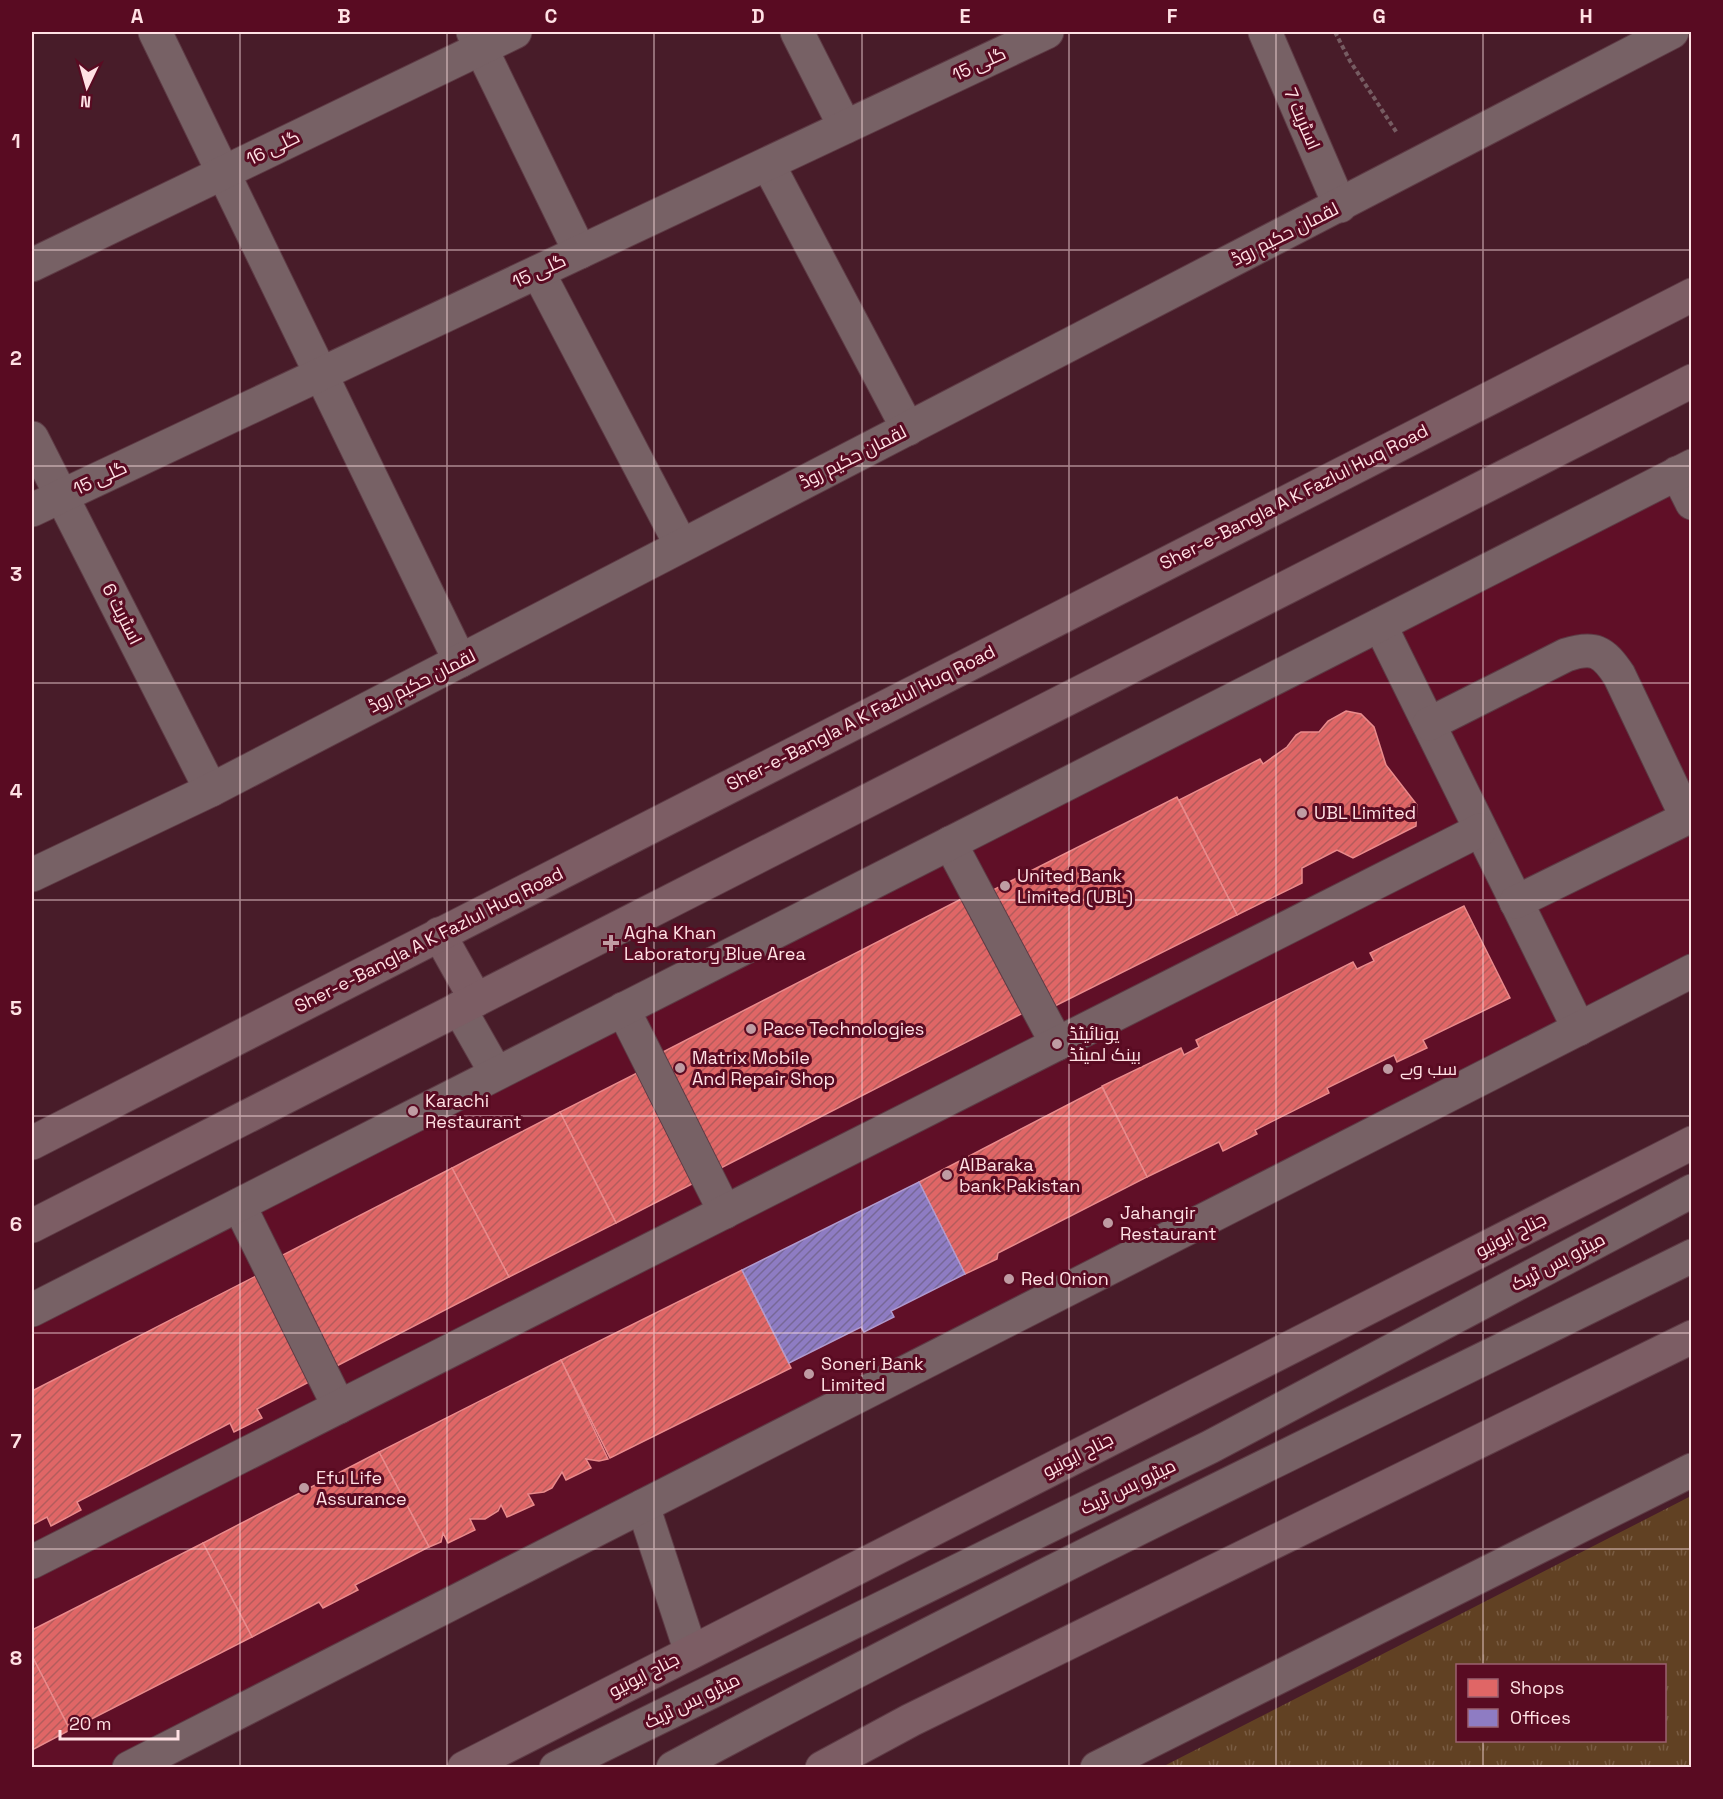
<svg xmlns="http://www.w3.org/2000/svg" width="1723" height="1799" font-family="'Space Grotesk',Cairo,sans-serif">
<defs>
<pattern id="grass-tufts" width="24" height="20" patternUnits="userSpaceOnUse" patternTransform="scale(1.5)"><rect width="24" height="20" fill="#614123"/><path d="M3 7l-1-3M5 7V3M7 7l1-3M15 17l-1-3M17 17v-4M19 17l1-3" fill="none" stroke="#795c43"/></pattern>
<pattern id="shops-hatch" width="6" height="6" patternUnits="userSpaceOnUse" patternTransform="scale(1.5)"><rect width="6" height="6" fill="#e06666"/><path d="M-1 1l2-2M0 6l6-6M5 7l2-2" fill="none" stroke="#b45c5c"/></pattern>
<pattern id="offices-hatch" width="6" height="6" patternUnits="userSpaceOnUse" patternTransform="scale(1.5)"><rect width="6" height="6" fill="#8e7cc3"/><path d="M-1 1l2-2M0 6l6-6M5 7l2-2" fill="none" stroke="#776897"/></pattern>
</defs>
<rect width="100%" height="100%" fill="#481c29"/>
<!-- built -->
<path fill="#600f27" d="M 1691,466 L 1691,971 L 129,1767 L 32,1768 L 32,1310 Z"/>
<!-- grass -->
<path fill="url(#grass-tufts)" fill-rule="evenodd" d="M 1691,1496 L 1691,1767 L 1162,1767 ZM 1458,1666 L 1664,1666 L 1664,1740 L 1458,1740 Z"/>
<!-- shops -->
<g fill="url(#shops-hatch)" stroke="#e98b8c" stroke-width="1.5">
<path d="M 1346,711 L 1361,714 L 1374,727 L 1386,765 L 1417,805 L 1416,826 L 1353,858 L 1337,850 L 1302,868 L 1302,883 L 1237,915 L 1179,800 L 1260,759 L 1263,764 L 1287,747 L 1296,735 L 1301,732 L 1319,732 L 1328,721 Z"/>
<path d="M 1177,797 L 1237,915 L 1049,1009 L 987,893 Z"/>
<path d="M 969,895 L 1029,1010 L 715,1171 L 655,1056 Z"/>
<path d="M 1464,906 L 1510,998 L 1423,1040 L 1427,1048 L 1397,1062 L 1394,1055 L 1327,1088 L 1329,1093 L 1255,1130 L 1257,1134 L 1223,1151 L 1219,1142 L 1147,1177 L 1102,1086 L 1181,1048 L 1184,1055 L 1199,1047 L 1196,1040 L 1353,962 L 1357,969 L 1374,961 L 1370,953 Z"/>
<path d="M 641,1071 L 698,1181 L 616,1223 L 560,1112 Z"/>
<path d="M 1102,1087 L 1147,1177 L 998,1253 L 997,1259 L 965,1274 L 919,1182 Z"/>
<path d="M 560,1112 L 616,1223 L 509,1277 L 452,1168 Z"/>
<path d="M 452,1168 L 509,1277 L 329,1370 L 273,1260 Z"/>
<path d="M 742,1270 L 791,1368 L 610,1458 L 561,1360 Z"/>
<path d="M 256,1276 L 311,1381 L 257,1409 L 262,1418 L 234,1432 L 230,1423 L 77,1502 L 81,1510 L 51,1526 L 47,1517 L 32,1525 L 32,1391 Z"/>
<path d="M 561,1360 L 608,1459 L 599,1461 L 586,1459 L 591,1468 L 566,1480 L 562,1472 L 552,1488 L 544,1492 L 528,1494 L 534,1505 L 507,1517 L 501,1505 L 498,1511 L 485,1519 L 470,1519 L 475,1530 L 448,1543 L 443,1533 L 441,1542 L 429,1547 L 379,1452 Z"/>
<path d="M 379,1452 L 429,1547 L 355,1585 L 358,1590 L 323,1608 L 319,1602 L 252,1637 L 203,1543 Z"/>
<path d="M 203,1543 L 252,1637 L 70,1730 L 32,1656 L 32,1630 Z"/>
<path d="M 32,1656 L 70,1730 L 32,1750 Z"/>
</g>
<!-- offices -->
<path fill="url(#offices-hatch)" stroke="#b09acd" stroke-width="1.5" d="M 919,1182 L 965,1274 L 891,1311 L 894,1317 L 864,1332 L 861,1327 L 789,1363 L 742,1270 Z"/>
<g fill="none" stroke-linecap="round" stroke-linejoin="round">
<!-- minor casing -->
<g stroke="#5e3b45" stroke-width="35">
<g id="minor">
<path d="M 155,32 L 460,661"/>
<path d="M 473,32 L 580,252"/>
<path d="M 797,32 L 845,127"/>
<path d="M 1265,32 L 1340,206"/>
<path d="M 768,164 L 908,429"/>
<path d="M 32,265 L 515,32"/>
<path d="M 538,272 L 681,545"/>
<path d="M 32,438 L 211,790"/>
<path d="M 1677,473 L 1692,503"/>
<path d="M 32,510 L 1047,32"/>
<path d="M 1380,625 L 1579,1029"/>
<path d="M 1429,724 L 1566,655 C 1594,646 1603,651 1619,675 L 1687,818 L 1516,902"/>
<path d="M 950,843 L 1057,1044"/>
<path d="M 32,875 L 211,790 L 1672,32"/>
<path d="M 459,1008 L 496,1073"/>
<path d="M 623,1009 L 725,1212"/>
<path d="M 239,1205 L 339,1407"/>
<path d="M 32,1310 L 1692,466"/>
<path d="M 643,1506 L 691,1652"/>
<path d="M 32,1562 L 1480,830"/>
<path d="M 129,1768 L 1692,971"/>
<path d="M 556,1768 L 1210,1447 L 1692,1191"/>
<path d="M 673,1768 C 1008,1588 1351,1425 1692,1256"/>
<path d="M 1097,1768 L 1692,1470"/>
</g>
</g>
<!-- major casing -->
<g stroke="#5e3b45" stroke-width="35">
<g id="major">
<path d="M 439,934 L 476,1000"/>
<path d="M 32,1143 L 1692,295"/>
<path d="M 32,1226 L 1692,381"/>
<path d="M 464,1768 L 1692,1143"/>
<path d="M 822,1768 L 911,1720 L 1692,1337"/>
</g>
</g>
<!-- path -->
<path stroke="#765c62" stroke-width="4" stroke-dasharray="4.5 3" stroke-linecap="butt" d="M 1335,32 L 1350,61 L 1397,133"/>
<!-- minor -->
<use href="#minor" stroke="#776165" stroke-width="33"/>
<!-- major -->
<use href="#major" stroke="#7c5d64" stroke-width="33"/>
</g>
<!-- grid -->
<path fill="none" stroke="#ffe1e4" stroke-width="1.5" stroke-opacity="0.55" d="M 240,32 L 240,1768M 447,32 L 447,1768M 654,32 L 654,1768M 862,32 L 862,1768M 1069,32 L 1069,1768M 1276,32 L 1276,1768M 1483,32 L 1483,1666M 32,250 L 1692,250M 32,466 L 1692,466M 32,683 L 1692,683M 32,900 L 1692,900M 32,1116 L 1692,1116M 32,1333 L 1692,1333M 32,1549 L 1692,1549M 1483,1740 L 1483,1768"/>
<!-- markers -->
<g fill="#bf9ca3" stroke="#590b22" stroke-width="2">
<circle cx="1302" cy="813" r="6"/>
<circle cx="1005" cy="886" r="6"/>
<path d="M608 934h6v6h6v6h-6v6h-6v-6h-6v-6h6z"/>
<circle cx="751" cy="1029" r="6"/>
<circle cx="1057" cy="1044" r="6"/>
<circle cx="680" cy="1068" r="6"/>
<circle cx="1388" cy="1069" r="6"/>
<circle cx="413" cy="1111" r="6"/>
<circle cx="947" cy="1175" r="6"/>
<circle cx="1108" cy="1223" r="6"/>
<circle cx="1009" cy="1279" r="6"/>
<circle cx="809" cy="1374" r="6"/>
<circle cx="304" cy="1488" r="6"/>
</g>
<g text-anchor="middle" stroke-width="6" stroke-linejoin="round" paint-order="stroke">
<!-- street labels -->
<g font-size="18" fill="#ffe1e4" stroke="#590b22">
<text transform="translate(979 64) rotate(-25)" y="6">گلی 15</text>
<text transform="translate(1302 119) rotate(67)" y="6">اسٹریٹ 7</text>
<text transform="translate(273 148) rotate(-26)" y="6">گلی 16</text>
<text transform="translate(1285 234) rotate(-27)" y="6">لقمان حکیم روڈ</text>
<text transform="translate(539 271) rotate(-25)" y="6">گلی 15</text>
<text transform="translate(853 457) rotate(-27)" y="6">لقمان حکیم روڈ</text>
<text transform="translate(100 478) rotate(-25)" y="6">گلی 15</text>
<text transform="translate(1294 497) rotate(-27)" y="6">Sher-e-Bangla A K Fazlul Huq Road</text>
<text transform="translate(122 614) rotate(63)" y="6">اسٹریٹ 6</text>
<text transform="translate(422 681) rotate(-27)" y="6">لقمان حکیم روڈ</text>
<text transform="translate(861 718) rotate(-27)" y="6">Sher-e-Bangla A K Fazlul Huq Road</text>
<text transform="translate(429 940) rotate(-27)" y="6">Sher-e-Bangla A K Fazlul Huq Road</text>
<text transform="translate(1511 1235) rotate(-27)" y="6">جناح ایونیو</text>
<text transform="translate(1558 1262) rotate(-28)" y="6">میٹرو بس ٹریک</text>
<text transform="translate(1078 1455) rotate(-27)" y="6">جناح ایونیو</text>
<text transform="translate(1128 1487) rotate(-26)" y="6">میٹرو بس ٹریک</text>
<text transform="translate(644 1675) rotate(-27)" y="6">جناح ایونیو</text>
<text transform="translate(692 1701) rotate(-26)" y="6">میٹرو بس ٹریک</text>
</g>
<!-- poi labels -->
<g font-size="18" fill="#ffe1e4" stroke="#590b22" text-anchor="start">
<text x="1314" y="819">UBL Limited</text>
<text x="1017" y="882">United Bank<tspan x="1017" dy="21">Limited (UBL)</tspan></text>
<text x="624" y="939">Agha Khan<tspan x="624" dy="21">Laboratory Blue Area</tspan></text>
<text x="763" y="1035">Pace Technologies</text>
<text x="1069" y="1040">یونائیٹڈ<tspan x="1069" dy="21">بینک لمیٹڈ</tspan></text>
<text x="692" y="1064">Matrix Mobile<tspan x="692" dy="21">And Repair Shop</tspan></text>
<text x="1400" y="1075">سب وے</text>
<text x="425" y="1107">Karachi<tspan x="425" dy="21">Restaurant</tspan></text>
<text x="959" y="1171">AlBaraka<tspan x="959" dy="21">bank Pakistan</tspan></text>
<text x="1120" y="1219">Jahangir<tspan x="1120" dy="21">Restaurant</tspan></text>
<text x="1021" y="1285">Red Onion</text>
<text x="821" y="1370">Soneri Bank<tspan x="821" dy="21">Limited</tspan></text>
<text x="316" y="1484">Efu Life<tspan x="316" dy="21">Assurance</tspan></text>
</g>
</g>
<!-- border -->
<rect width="1723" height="1799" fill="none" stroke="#590b22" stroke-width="66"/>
<!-- legend -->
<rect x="1456" y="1664" width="210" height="78" fill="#590b22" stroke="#9b6170" stroke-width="1.5"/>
<rect x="1468" y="1679" width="30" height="18" fill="#e06666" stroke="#9b6170" stroke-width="1.5"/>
<text x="1510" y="1694" font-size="18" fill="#ffe1e4">Shops</text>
<rect x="1468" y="1709" width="30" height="18" fill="#8e7cc3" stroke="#9b6170" stroke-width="1.5"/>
<text x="1510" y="1724" font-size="18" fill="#ffe1e4">Offices</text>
<!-- north arrow -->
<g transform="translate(87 87) rotate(185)" stroke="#590b22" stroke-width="4.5" paint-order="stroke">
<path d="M0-4.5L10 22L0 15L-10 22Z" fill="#ffe1e4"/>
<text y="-9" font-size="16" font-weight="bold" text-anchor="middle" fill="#ffe1e4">N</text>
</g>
<!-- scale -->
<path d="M60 1730v9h118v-9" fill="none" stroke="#ffe1e4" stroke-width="3"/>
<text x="69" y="1730" font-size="18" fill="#ffe1e4" stroke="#590b22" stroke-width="4.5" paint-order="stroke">20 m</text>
<rect x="33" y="33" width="1657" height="1733" fill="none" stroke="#ffe1e4" stroke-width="2"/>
<g font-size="20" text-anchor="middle" font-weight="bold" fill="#ffe1e4">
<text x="137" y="23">A</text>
<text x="344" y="23">B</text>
<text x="551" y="23">C</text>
<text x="758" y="23">D</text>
<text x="965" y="23">E</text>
<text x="1172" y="23">F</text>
<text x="1379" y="23">G</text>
<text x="1586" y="23">H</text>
<text x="16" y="148">1</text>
<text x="16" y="365">2</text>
<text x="16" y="581">3</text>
<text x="16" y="798">4</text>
<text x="16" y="1015">5</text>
<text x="16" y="1231">6</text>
<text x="16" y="1448">7</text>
<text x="16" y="1665">8</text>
</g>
</svg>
